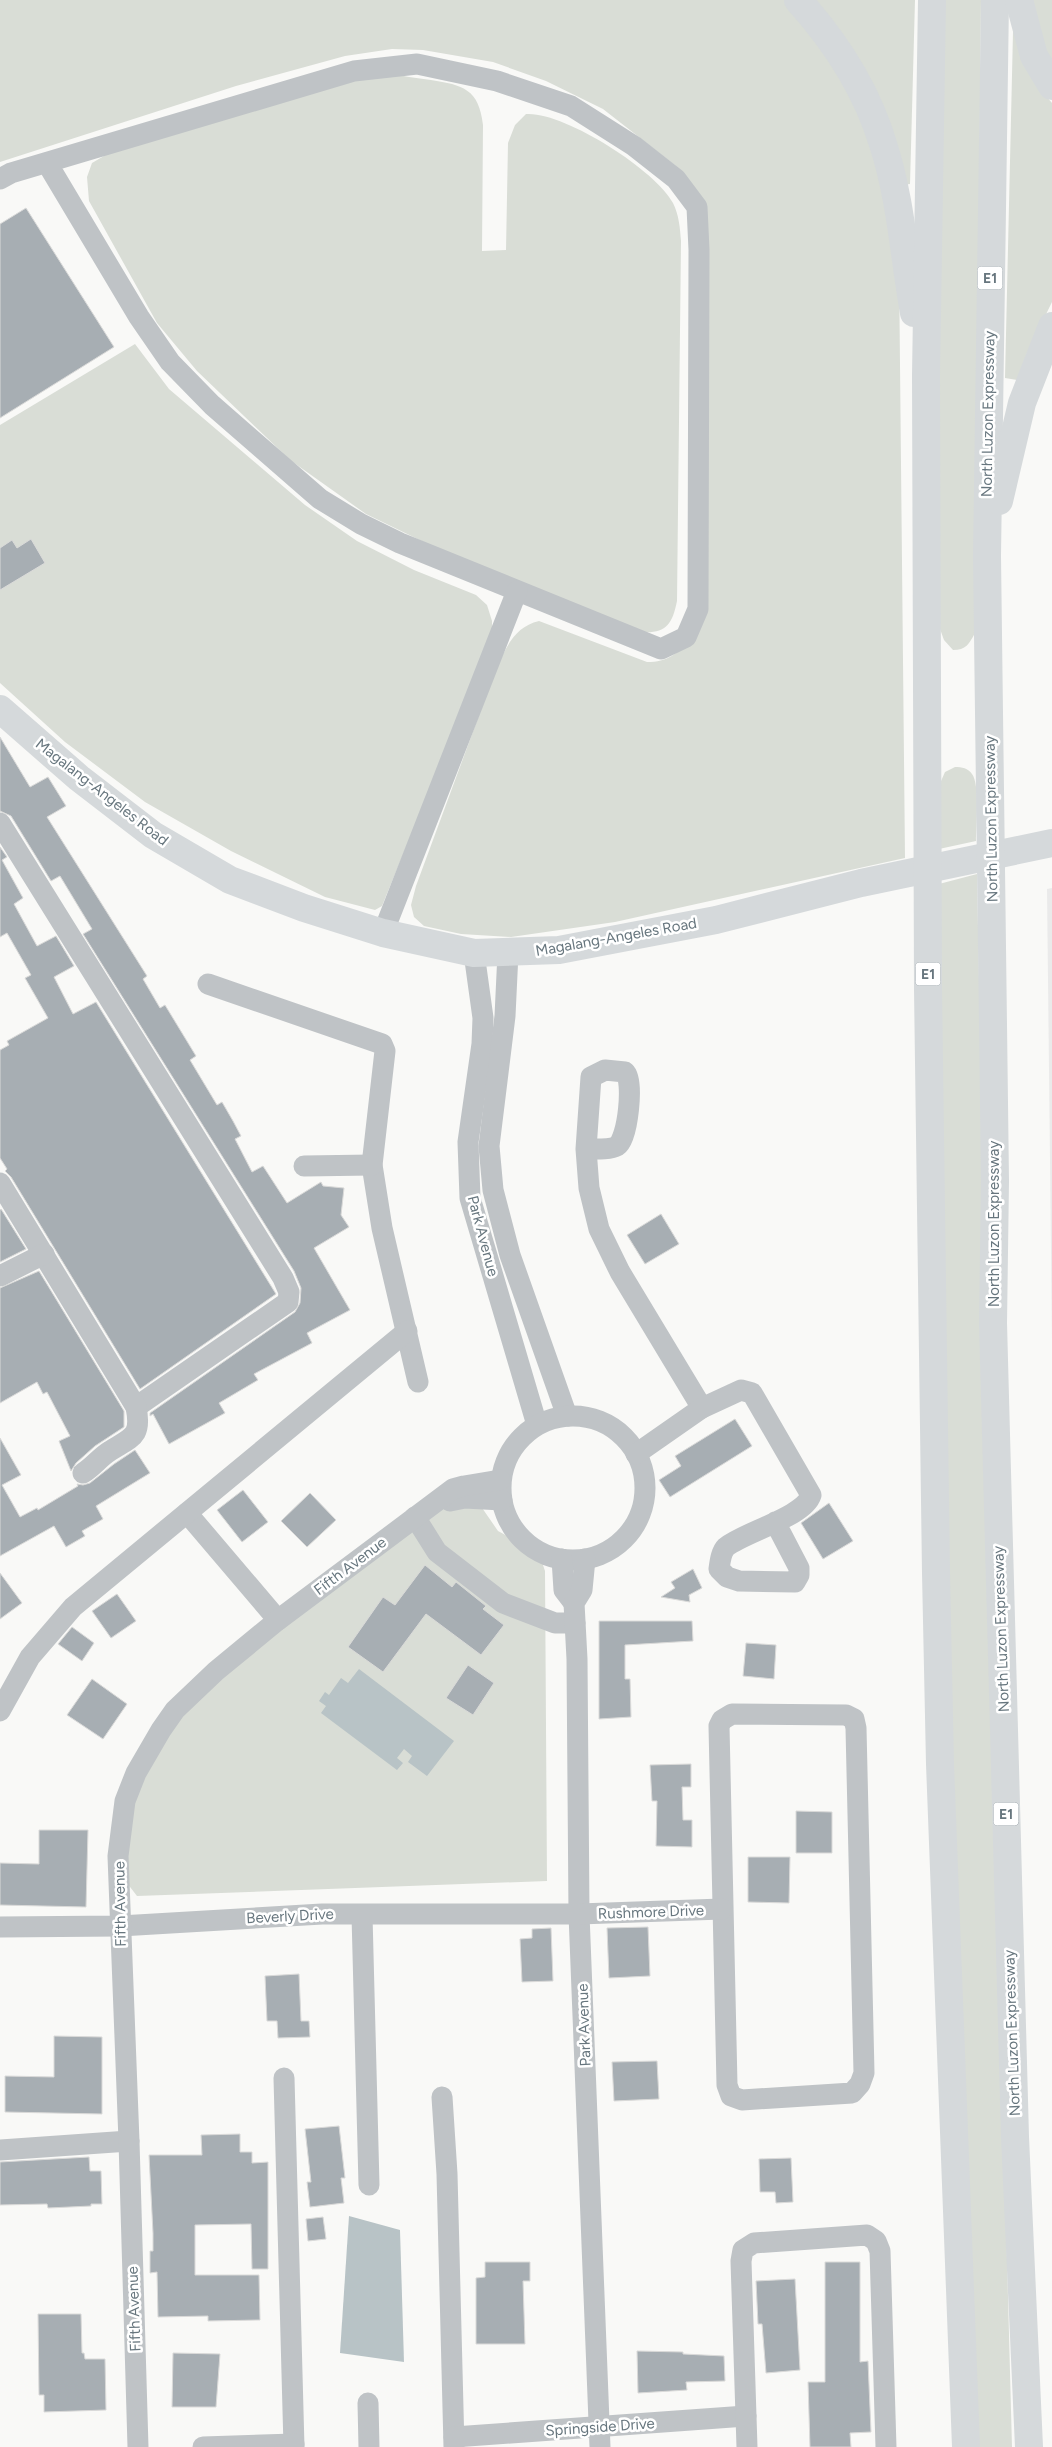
<svg xmlns="http://www.w3.org/2000/svg" width="1052" height="2447" font-family="Figtree,sans-serif">
<rect width="100%" height="100%" fill="#f9f9f7"/>
<!-- built -->
<path fill="#eaeaea" d="M 1052,888 L 1052,1341 L 1047,889 Z"/>
<!-- green -->
<g fill="#d9ddd6">
<path d="M 0,0 L 790,0 L 869,121 L 899,266 L 905,858 L 615,922 L 511,937 L 461,934 L 424,926 L 414,917 L 411,905 L 416,886 L 495,672 C 505,650 513,627 539,621 L 647,662 C 668,662 676,654 691,640 L 708,252 L 676,166 L 603,109 L 546,81 L 493,62 L 423,50 L 392,49 L 345,56 L 236,86 L 0,162 Z"/>
<path d="M 815,0 L 915,0 L 910,184 L 902,185 Z"/>
<path d="M 943,0 L 981,0 L 975,633 C 969,644 966,650 953,650 L 944,640 L 940,629 L 938,526 Z"/>
<path d="M 1028,0 L 1052,0 L 1052,72 Z"/>
<path d="M 1020,31 L 1046,96 L 1052,103 L 1052,302 L 1027,353 L 1017,380 L 1005,378 L 1013,32 Z"/>
<path d="M 388,73 C 402,76 416,78 431,80 C 463,85 479,89 483,125 L 482,251 L 506,250 L 508,143 L 515,125 L 526,114 C 563,111 656,170 673,203 C 679,215 680,228 681,241 L 677,601 C 672,626 665,634 640,632 L 465,562 L 366,514 L 290,460 L 197,371 L 157,323 L 89,201 L 87,177 L 92,163 L 109,153 L 368,77 Z"/>
<path d="M 135,344 L 169,389 L 305,505 L 357,541 L 414,570 L 476,595 L 487,605 L 492,621 L 492,638 L 386,896 L 382,906 L 375,910 L 325,897 L 231,851 L 145,802 L 65,742 L 0,683 L 0,425 Z"/>
<path d="M 955,767 C 962,767 968,768 972,774 C 980,784 976,827 976,841 L 939,849 L 938,788 L 945,772 Z"/>
<path d="M 977,874 L 994,1769 L 1012,2447 L 975,2447 L 951,1773 L 939,884 Z"/>
<path d="M 478,1502 L 498,1531 L 539,1553 L 545,1571 L 547,1881 L 137,1896 L 127,1883 L 126,1834 L 135,1789 L 189,1701 L 441,1506 Z"/>
</g>
<!-- water -->
<g fill="#b8c3c6">
<path d="M 359,1669 L 454,1741 L 427,1776 L 408,1762 L 412,1756 L 404,1749 L 397,1758 L 403,1763 L 397,1770 L 321,1713 L 326,1706 L 319,1701 L 325,1692 L 329,1695 L 341,1678 L 348,1683 Z"/>
<path d="M 349,2216 L 400,2230 L 404,2362 L 340,2353 Z"/>
</g>
<!-- building -->
<g fill="#a7aeb3" stroke="#dadad9">
<path d="M 26,208 L 114,347 L 0,418 L 0,224 Z"/>
<path d="M 31,539 L 45,563 L 0,590 L 0,548 L 12,540 L 17,548 Z"/>
<path d="M 0,737 L 30,787 L 48,777 L 66,806 L 47,817 L 147,976 L 143,979 L 160,1008 L 165,1005 L 196,1056 L 190,1060 L 217,1105 L 222,1102 L 233,1121 L 241,1136 L 235,1139 L 252,1172 L 263,1166 L 287,1203 L 321,1182 L 323,1186 L 344,1188 L 341,1215 L 349,1227 L 314,1248 L 350,1310 L 307,1333 L 312,1343 L 254,1374 L 258,1380 L 219,1403 L 225,1413 L 169,1444 L 153,1414 L 150,1416 L 150,1413 L 295,1312 L 300,1303 L 301,1288 L 294,1271 L 83,934 L 92,929 L 60,876 L 51,881 L 11,816 L 0,811 Z"/>
<path d="M 0,847 L 7,857 L 2,860 L 23,898 L 14,904 L 37,946 L 56,936 L 74,966 L 54,977 L 73,1014 L 96,1002 L 276,1294 L 140,1389 L 11,1177 L 5,1171 L 7,1169 L 0,1158 L 0,1050 L 9,1045 L 7,1041 L 48,1018 L 25,978 L 31,975 L 7,933 L 0,937 Z"/>
<path d="M 1,1209 L 26,1249 L 0,1262 L 0,1210 Z"/>
<path d="M 661,1214 L 679,1244 L 645,1264 L 627,1235 Z"/>
<path d="M 39,1271 L 124,1411 L 124,1427 L 95,1446 L 76,1463 L 71,1471 L 59,1441 L 70,1436 L 47,1392 L 43,1394 L 37,1382 L 0,1403 L 0,1288 Z"/>
<path d="M 735,1419 L 752,1446 L 670,1497 L 659,1480 L 681,1466 L 675,1456 Z"/>
<path d="M 0,1438 L 21,1475 L 2,1485 L 20,1517 L 37,1508 L 38,1510 L 78,1486 L 77,1484 L 83,1485 L 90,1483 L 114,1464 L 135,1450 L 150,1473 L 96,1506 L 103,1519 L 82,1531 L 85,1536 L 66,1547 L 54,1526 L 0,1556 Z"/>
<path d="M 243,1490 L 268,1522 L 242,1542 L 217,1510 Z"/>
<path d="M 310,1493 L 336,1520 L 307,1547 L 281,1521 Z"/>
<path d="M 829,1503 L 853,1541 L 823,1559 L 801,1523 Z"/>
<path d="M 425,1565 L 452,1587 L 456,1582 L 486,1606 L 483,1609 L 504,1625 L 481,1655 L 426,1614 L 383,1672 L 348,1647 L 383,1597 L 395,1605 Z"/>
<path d="M 693,1569 L 702,1588 L 689,1595 L 690,1602 L 661,1597 L 675,1588 L 671,1582 Z"/>
<path d="M 0,1573 L 22,1603 L 0,1619 Z"/>
<path d="M 117,1594 L 136,1621 L 111,1638 L 92,1611 Z"/>
<path d="M 599,1621 L 692,1621 L 693,1641 L 625,1645 L 625,1679 L 630,1679 L 631,1717 L 599,1719 Z"/>
<path d="M 72,1627 L 94,1643 L 82,1661 L 58,1644 Z"/>
<path d="M 746,1643 L 776,1645 L 774,1679 L 743,1676 Z"/>
<path d="M 468,1665 L 494,1683 L 473,1715 L 446,1698 Z"/>
<path d="M 92,1679 L 127,1704 L 103,1739 L 67,1715 Z"/>
<path d="M 691,1764 L 691,1787 L 682,1787 L 683,1820 L 692,1820 L 692,1847 L 656,1846 L 657,1801 L 652,1801 L 650,1765 Z"/>
<path d="M 796,1811 L 832,1812 L 832,1853 L 796,1853 Z"/>
<path d="M 39,1830 L 88,1830 L 86,1907 L 0,1905 L 0,1863 L 39,1864 Z"/>
<path d="M 748,1857 L 790,1857 L 789,1903 L 748,1902 Z"/>
<path d="M 648,1927 L 650,1976 L 609,1978 L 607,1928 Z"/>
<path d="M 551,1928 L 553,1981 L 522,1982 L 520,1939 L 532,1938 L 532,1929 Z"/>
<path d="M 299,1974 L 301,2021 L 309,2021 L 310,2037 L 278,2038 L 277,2021 L 267,2021 L 265,1976 Z"/>
<path d="M 54,2036 L 102,2037 L 102,2114 L 5,2112 L 5,2076 L 54,2077 Z"/>
<path d="M 657,2061 L 659,2099 L 614,2101 L 612,2062 Z"/>
<path d="M 339,2126 L 345,2178 L 341,2178 L 344,2203 L 310,2207 L 307,2182 L 311,2182 L 305,2129 Z"/>
<path d="M 240,2134 L 240,2152 L 252,2152 L 252,2163 L 268,2162 L 268,2269 L 252,2269 L 251,2224 L 195,2225 L 195,2275 L 259,2275 L 260,2320 L 208,2321 L 208,2316 L 158,2317 L 157,2272 L 150,2273 L 150,2251 L 153,2251 L 153,2233 L 149,2155 L 202,2155 L 201,2135 Z"/>
<path d="M 89,2157 L 90,2171 L 101,2171 L 102,2204 L 91,2204 L 91,2206 L 48,2208 L 47,2204 L 0,2205 L 0,2162 Z"/>
<path d="M 791,2158 L 793,2202 L 776,2203 L 775,2192 L 760,2192 L 759,2159 Z"/>
<path d="M 323,2217 L 326,2239 L 308,2241 L 306,2219 Z"/>
<path d="M 485,2262 L 530,2262 L 530,2281 L 523,2281 L 525,2344 L 476,2344 L 476,2278 L 485,2277 Z"/>
<path d="M 825,2262 L 860,2262 L 860,2362 L 868,2361 L 871,2432 L 850,2433 L 851,2447 L 810,2447 L 808,2382 L 825,2382 Z"/>
<path d="M 795,2279 L 800,2370 L 766,2373 L 762,2324 L 758,2324 L 756,2281 Z"/>
<path d="M 38,2314 L 81,2314 L 82,2353 L 84,2353 L 85,2359 L 105,2359 L 106,2410 L 44,2412 L 44,2395 L 39,2395 Z"/>
<path d="M 637,2351 L 683,2352 L 683,2354 L 724,2356 L 725,2381 L 686,2382 L 687,2390 L 638,2393 Z"/>
<path d="M 173,2353 L 220,2354 L 216,2407 L 172,2407 Z"/>
</g>
<g fill="none" stroke-linecap="round" stroke-linejoin="round">
<!-- street -->
<g stroke="#bfc3c6" stroke-width="21">
<path d="M 0,179 L 11,173 L 354,71 L 417,64 L 497,81 L 571,106 L 634,146 L 676,179 L 697,207 L 699,250 L 698,609 L 686,637 L 661,649 L 400,543 L 361,524 L 320,499 L 212,405 L 170,362 L 139,317 L 47,163"/>
<path d="M 0,823 L 283,1278 L 289,1292 L 288,1302 L 136,1407"/>
<path d="M 383,933 L 517,591"/>
<path d="M 474,953 L 483,1018 L 482,1044 L 468,1142 L 470,1198 L 537,1425"/>
<path d="M 508,953 L 505,1016 L 489,1146 L 493,1190 L 510,1255 L 567,1416"/>
<path d="M 208,984 L 382,1044 L 385,1051 L 372,1165 L 382,1228 L 418,1382"/>
<path d="M 586,1149 C 594,1149 610,1150 617,1146 C 628,1139 634,1080 625,1072 L 605,1070 L 591,1077 L 586,1149 L 589,1188 L 599,1229 L 620,1272 L 702,1408"/>
<path d="M 304,1166 L 372,1165"/>
<path d="M 0,1183 L 136,1407 C 142,1437 132,1437 110,1451 C 100,1457 93,1467 83,1473"/>
<path d="M 0,1276 L 44,1254"/>
<circle cx="573" cy="1488" r="72"/>
<path d="M 636,1454 L 702,1408 L 741,1390 L 752,1393 L 811,1495 C 804,1517 744,1532 726,1547 C 721,1552 720,1562 719,1569 L 727,1577 L 739,1581 L 795,1582 L 799,1575 L 799,1568 L 775,1522"/>
<path d="M 450,1501 L 465,1498 L 502,1500"/>
<path d="M 187,1513 L 278,1620"/>
<path d="M 415,1517 L 437,1552 L 503,1603 L 555,1623 L 575,1623"/>
<path d="M 562,1559 L 564,1590 L 574,1603"/>
<path d="M 585,1559 L 582,1590 L 574,1603 L 577,1659 L 579,1914 L 600,2447"/>
<path d="M 0,1711 L 30,1657 L 73,1607 L 407,1331"/>
<path d="M 732,1714 L 846,1715 L 854,1719 L 856,1728 L 864,2073 L 860,2084 L 852,2093 L 742,2100 L 731,2096 L 727,2085 L 719,1726 L 722,1720 Z"/>
<path d="M 362,1915 L 369,2185"/>
<path d="M 0,1927 L 120,1926 L 322,1914 L 579,1914 L 722,1909"/>
<path d="M 284,2078 L 294,2447"/>
<path d="M 442,2097 L 447,2174 L 454,2447"/>
<path d="M 0,2150 L 129,2141"/>
<path d="M 368,2403 L 369,2447"/>
<path d="M 454,2437 L 746,2416"/>
<path d="M 138,2447 L 129,2141 L 118,1856 L 125,1801 L 136,1773 L 161,1730 L 175,1710 L 216,1671 L 278,1620 L 453,1489 L 464,1486 L 500,1480"/>
<path d="M 203,2447 L 294,2444"/>
<path d="M 747,2447 L 741,2261 L 743,2250 L 754,2243 L 867,2235 L 876,2241 L 880,2251 L 886,2447"/>
</g>
<!-- secondary -->
<path stroke="#d5d9db" stroke-width="28" d="M 0,709 L 79,778 L 153,835 L 230,880 L 304,908 L 383,933 L 474,953 L 559,950 L 716,920 L 861,883 L 1052,843"/>
<!-- highway -->
<g stroke="#d5d9db" stroke-width="28">
<path d="M 798,0 C 835,41 867,91 883,144 C 901,199 904,257 914,313"/>
<path d="M 932,0 L 926,376 L 928,989 L 936,1573 L 940,1764 L 966,2447"/>
<path d="M 995,0 L 987,556 L 995,1181 L 993,1323 L 1015,2137 L 1029,2447"/>
<path d="M 1019,0 L 1034,56 L 1052,86"/>
<path d="M 999,501 L 1022,403 L 1052,326"/>
</g>
</g>
<g text-anchor="middle" stroke-width="5" stroke-linejoin="round" paint-order="stroke">
<!-- shield labels -->
<g fill="#fff" stroke="#959fa5" stroke-width="1">
<rect x="977.5" y="266.5" width="25" height="23" rx="4"/>
<rect x="915.5" y="962.5" width="25" height="23" rx="4"/>
<rect x="993.5" y="1802.5" width="25" height="23" rx="4"/>
</g>
<g font-size="14" font-weight="bold" fill="#67767e">
<text x="990" y="283">E1</text>
<text x="928" y="979">E1</text>
<text x="1006" y="1819">E1</text>
</g>
<!-- street labels -->
<g font-size="15" fill="#67767e" stroke="#fff">
<text transform="translate(988 414) rotate(-89)" y="5">North Luzon Expressway</text>
<text transform="translate(102 792) rotate(38)" y="5">Magalang-Angeles Road</text>
<text transform="translate(991 819) rotate(-91)" y="5">North Luzon Expressway</text>
<text transform="translate(616 937) rotate(-10)" y="5">Magalang-Angeles Road</text>
<text transform="translate(994 1224) rotate(-90)" y="5">North Luzon Expressway</text>
<text transform="translate(483 1236) rotate(75)" y="5">Park Avenue</text>
<text transform="translate(350 1566) rotate(-37)" y="5">Fifth Avenue</text>
<text transform="translate(1001 1629) rotate(-92)" y="5">North Luzon Expressway</text>
<text transform="translate(120 1904) rotate(-91)" y="5">Fifth Avenue</text>
<text transform="translate(651 1912) rotate(-2)" y="5">Rushmore Drive</text>
<text transform="translate(290 1916) rotate(-3)" y="5">Beverly Drive</text>
<text transform="translate(584 2025) rotate(-92)" y="5">Park Avenue</text>
<text transform="translate(1012 2033) rotate(-92)" y="5">North Luzon Expressway</text>
<text transform="translate(134 2309) rotate(-92)" y="5">Fifth Avenue</text>
<text transform="translate(600 2427) rotate(-4)" y="5">Springside Drive</text>
</g>
</g>
</svg>
